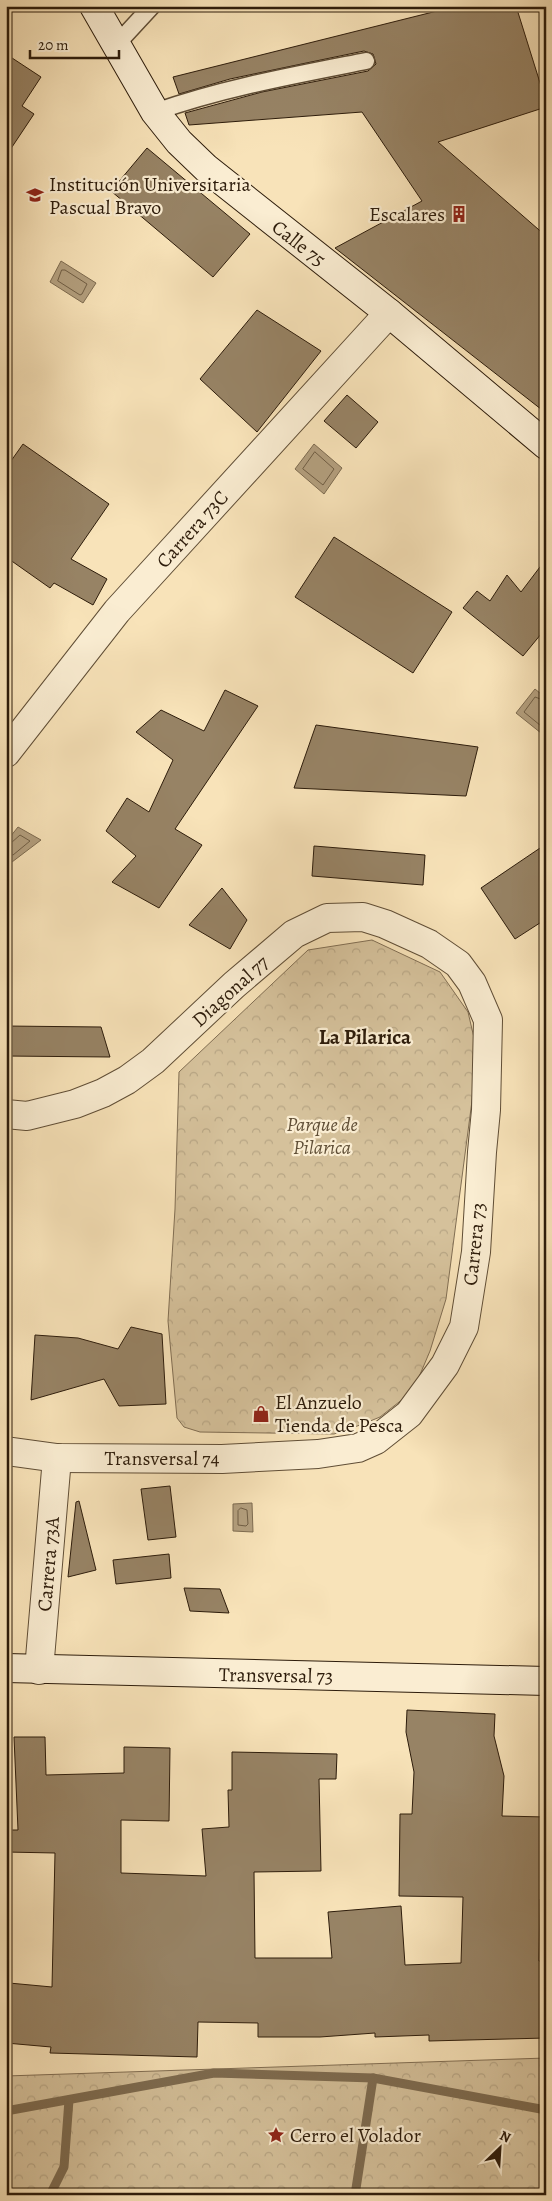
<svg xmlns="http://www.w3.org/2000/svg" width="552" height="2201" font-family="Alegreya,serif">
<defs>
<pattern id="park-crowns" width="20" height="18" patternUnits="userSpaceOnUse" patternTransform="scale(1.25)"><rect width="20" height="18" fill="#d5c19b"/><path d="M2 6a3 3 0 1 1 6 0M12 15a3 3 0 1 1 6 0" fill="none" stroke="#b7a584"/></pattern>
</defs>
<rect width="100%" height="100%" fill="#f8e3b9"/>
<filter id="stains"><feTurbulence type="fractalNoise" baseFrequency=".004" numOctaves="4"/><feColorMatrix values="0 0 0 0 .2 0 0 0 0 .09 0 0 0 0 .02 0 0 0 .5 -.17"/></filter>
<radialGradient id="worn" r=".72"><stop offset=".6" stop-color="#630" stop-opacity="0"/><stop offset="1" stop-color="#630" stop-opacity=".3"/></radialGradient>
<!-- park -->
<g fill="url(#park-crowns)" stroke="#816e53">
<path d="M 372,940 L 440,972 L 468,1012 L 478,1055 L 446,1299 L 430,1351 L 413,1391 L 380,1417 L 363,1424 L 334,1434 L 200,1432 L 184,1427 L 177,1418 L 168,1321 L 175,1209 L 179,1072 L 308,950 Z"/>
<path d="M 546,2058 L 546,2195 L 6,2195 L 6,2076 Z"/>
</g>
<!-- water -->
<g fill="#b39f7e" stroke="#7d6b50">
<path d="M 61,261 L 96,283 L 83,303 L 50,282 Z"/>
<path d="M 314,444 L 342,468 L 324,494 L 295,469 Z"/>
<path d="M 535,689 L 546,698 L 546,737 L 516,713 Z"/>
<path d="M 18,827 L 41,840 L 12,862 L 6,858 L 6,842 Z"/>
<path d="M 252,1503 L 253,1532 L 233,1531 L 233,1504 Z"/>
</g>
<g fill="none" stroke-linecap="round" stroke-linejoin="round">
<!-- shore -->
<g stroke="#705e44" stroke-width="1">
<path d="M 62,270 L 65,270 L 87,284 L 82,294 L 80,295 L 58,281 Z"/>
<path d="M 315,452 L 334,469 L 323,485 L 303,469 Z"/>
<path d="M 546,701 L 535,697 L 524,712 L 546,730"/>
<path d="M 6,845 L 11,843 L 20,835 L 30,841 L 13,855 L 6,854"/>
<path d="M 241,1508 L 247,1510 L 248,1524 L 246,1526 L 238,1525 L 238,1511 Z"/>
</g>
<!-- stream -->
<g stroke="#7d6b50" stroke-width="9">
<path d="M 6,2111 L 214,2073 L 373,2078 L 546,2110"/>
<path d="M 50,2195 L 64,2167 L 69,2100"/>
<path d="M 355,2195 L 373,2078"/>
</g>
</g>
<!-- building -->
<g fill="#978365" stroke="#2d1c0b">
<path d="M 457,6 L 516,6 L 546,102 L 546,107 L 438,142 L 546,236 L 546,413 L 335,248 L 422,201 L 362,112 L 189,125 L 185,113 L 262,92 L 368,71 L 376,64 L 373,54 L 364,51 L 311,62 L 230,79 L 179,94 L 173,77 Z"/>
<path d="M 6,54 L 41,77 L 22,106 L 34,114 L 6,156 Z"/>
<path d="M 147,148 L 250,234 L 213,277 L 111,191 Z"/>
<path d="M 257,310 L 321,351 L 257,432 L 200,379 Z"/>
<path d="M 347,395 L 378,422 L 356,448 L 324,421 Z"/>
<path d="M 23,444 L 109,504 L 71,559 L 107,579 L 93,605 L 54,583 L 50,588 L 6,557 L 6,468 Z"/>
<path d="M 334,537 L 452,612 L 413,673 L 295,597 Z"/>
<path d="M 546,559 L 546,628 L 523,656 L 463,608 L 477,591 L 490,601 L 507,575 L 521,592 Z"/>
<path d="M 225,690 L 258,706 L 175,829 L 202,845 L 159,908 L 112,882 L 136,856 L 106,831 L 127,798 L 149,812 L 173,760 L 136,732 L 161,710 L 204,731 Z"/>
<path d="M 316,725 L 478,747 L 466,796 L 294,788 Z"/>
<path d="M 546,844 L 546,919 L 515,939 L 481,888 Z"/>
<path d="M 314,846 L 425,855 L 423,885 L 312,876 Z"/>
<path d="M 222,888 L 247,920 L 230,949 L 189,925 Z"/>
<path d="M 6,1026 L 101,1027 L 110,1057 L 6,1056 Z"/>
<path d="M 131,1327 L 162,1334 L 166,1404 L 119,1406 L 104,1379 L 31,1400 L 35,1335 L 78,1338 L 118,1349 Z"/>
<path d="M 170,1486 L 176,1537 L 148,1540 L 141,1489 Z"/>
<path d="M 79,1501 L 96,1570 L 68,1577 L 76,1502 Z"/>
<path d="M 169,1554 L 171,1578 L 116,1584 L 113,1560 Z"/>
<path d="M 184,1588 L 220,1589 L 229,1613 L 190,1611 Z"/>
<path d="M 407,1710 L 495,1714 L 494,1736 L 504,1776 L 502,1816 L 546,1817 L 546,1899 L 540,1899 L 539,1961 L 546,1961 L 546,2038 L 429,2041 L 429,2035 L 375,2037 L 375,2033 L 320,2037 L 258,2037 L 258,2023 L 198,2022 L 197,2057 L 50,2053 L 51,2047 L 6,2043 L 9,1983 L 52,1987 L 55,1853 L 6,1852 L 6,1830 L 18,1830 L 14,1737 L 45,1737 L 46,1775 L 124,1773 L 124,1747 L 170,1748 L 169,1821 L 121,1820 L 121,1873 L 206,1876 L 202,1829 L 229,1827 L 228,1790 L 232,1790 L 232,1752 L 337,1754 L 336,1779 L 319,1779 L 321,1871 L 254,1872 L 255,1958 L 332,1958 L 328,1912 L 401,1906 L 405,1965 L 461,1963 L 463,1897 L 399,1896 L 400,1814 L 412,1814 L 414,1772 L 406,1732 Z"/>
</g>
<g fill="none" stroke-linecap="round" stroke-linejoin="round">
<!-- lane casing -->
<g stroke="#604e36" stroke-width="19">
<g id="lane">
<path d="M 115,46 L 152,6"/>
<path d="M 155,112 C 223,88 295,75 366,61"/>
</g>
</g>
<!-- street casing -->
<g stroke="#604e36" stroke-width="30">
<g id="street">
<path d="M 6,753 L 117,611 L 389,313"/>
<path d="M 6,1114 L 27,1116 L 75,1104 L 103,1093 L 127,1080 L 153,1061 L 234,985 L 294,934 L 327,918 L 363,917 L 385,924 L 429,944 L 458,964 L 472,983 L 488,1020 L 486,1110 L 482,1152 L 476,1252 L 464,1327 L 445,1365 L 409,1414 L 376,1440 L 358,1448 L 318,1454 L 222,1459 L 57,1458 L 6,1451"/>
<path d="M 39,1670 L 57,1458"/>
</g>
</g>
<!-- secondary casing -->
<g stroke="#2d1c0b" stroke-width="30">
<g id="secondary">
<path d="M 94,6 L 155,112 L 179,142 L 206,168 L 389,313 L 546,445"/>
<path d="M 6,1668 L 546,1681"/>
</g>
</g>
<!-- lane -->
<use href="#lane" stroke="#faedd2" stroke-width="16"/>
<!-- street -->
<use href="#street" stroke="#faedd2" stroke-width="28"/>
<!-- secondary -->
<use href="#secondary" stroke="#faedd2" stroke-width="28"/>
</g>
<!-- icons -->
<defs>
<g id="university-bare" transform="scale(1.35)"><path d="M0-5L7-2L0 1L-7-2ZM-4 1L0 2.5L4 1V4Q0 6-4 4Z" fill="#8f2418" stroke="#faedd2" stroke-width="2.5" paint-order="stroke"/></g>
<g id="building-bare" transform="scale(1.35)"><path d="M-4-6H4V6H1V3H-1V6H-4ZM-2.5-4.3h1.7v1.8h-1.7ZM.8-4.3h1.7v1.8H.8ZM-2.5-1h1.7V.8h-1.7ZM.8-1h1.7V.8H.8Z" fill="#8f2418" stroke="#faedd2" stroke-width="2.5" paint-order="stroke"/></g>
<g id="shop-bare" transform="scale(1.35)"><path d="M-5-2.5h2.3a2.7 3.5 0 0 1 5.4 0H5L5.5 6h-11ZM-1.5-2.5h3a1.5 2.3 0 0 0-3 0Z" fill="#8f2418" stroke="#faedd2" stroke-width="2.5" paint-order="stroke"/></g>
<g id="sight-bare" transform="scale(1.35)"><path d="M0-6L1.8-2.2L6-1.7L2.9 1.2L3.7 5.4L0 3.3L-3.7 5.4L-2.9 1.2L-6-1.7L-1.8-2.2Z" fill="#8f2418" stroke="#faedd2" stroke-width="2.5" paint-order="stroke"/></g>
</defs>
<g fill-rule="evenodd">
<use href="#university-bare" x="35" y="195"/>
<use href="#building-bare" x="459" y="214"/>
<use href="#shop-bare" x="261" y="1414"/>
<use href="#sight-bare" x="276" y="2135"/>
</g>
<g text-anchor="middle" stroke-width="4.5" stroke-linejoin="round" paint-order="stroke">
<!-- poi labels -->
<g font-size="20" fill="#2d1c0b" stroke="#faedd2" text-anchor="start">
<text x="49" y="191">Institución Universitaria<tspan x="49" dy="23">Pascual Bravo</tspan></text>
<text x="445" y="221" text-anchor="end">Escalares</text>
<text x="275" y="1409">El Anzuelo<tspan x="275" dy="23">Tienda de Pesca</tspan></text>
<text x="290" y="2142">Cerro el Volador</text>
</g>
<!-- street labels -->
<g font-size="20" fill="#2d1c0b" stroke="#faedd2">
<text transform="translate(299 243) rotate(38)" y="7">Calle 75</text>
<text transform="translate(192 529) rotate(-48)" y="7">Carrera 73C</text>
<text transform="translate(230 991) rotate(-42)" y="7">Diagonal 77</text>
<text transform="translate(474 1244) rotate(-84)" y="7">Carrera 73</text>
<text x="162" y="1465">Transversal 74</text>
<text transform="translate(48 1564) rotate(-85)" y="7">Carrera 73A</text>
<text transform="translate(276 1675) rotate(1)" y="7">Transversal 73</text>
</g>
<!-- park labels -->
<g font-size="20" font-style="italic" fill="#5f4e36" stroke="#faedd2">
<text x="322" y="1131">Parque de<tspan x="322" dy="23">Pilarica</tspan></text>
</g>
<!-- neighbourhood labels -->
<g font-size="21" font-weight="bold" fill="#2d1c0b" stroke="#faedd2">
<text x="365" y="1044">La Pilarica</text>
</g>
</g>
<!-- margin -->
<rect width="552" height="2201" fill="none" stroke="#f8e3b9" stroke-width="25"/>
<rect x="8" y="8" width="537" height="2186" fill="none" stroke="#2d1c0b" stroke-width="2.5"/>
<rect x="12" y="12" width="527" height="2176" fill="none" stroke="#2d1c0b"/>
<!-- north arrow -->
<g transform="translate(500 2148) rotate(25)" stroke="#faedd2" stroke-width="4" paint-order="stroke">
<path d="M0-4L9 19L0 12L-9 19Z" fill="#2d1c0b"/>
<text y="-8" font-size="14" font-weight="bold" text-anchor="middle" fill="#2d1c0b">N</text>
</g>
<!-- scale -->
<path d="M30 50v8h89v-8" fill="none" stroke="#2d1c0b" stroke-width="2.5"/>
<text x="38" y="50" font-size="15" fill="#2d1c0b" stroke="#faedd2" stroke-width="4" paint-order="stroke">20 m</text>
<rect width="100%" height="100%" filter="url(#stains)"/>
<rect width="100%" height="100%" fill="url(#worn)"/>
</svg>
